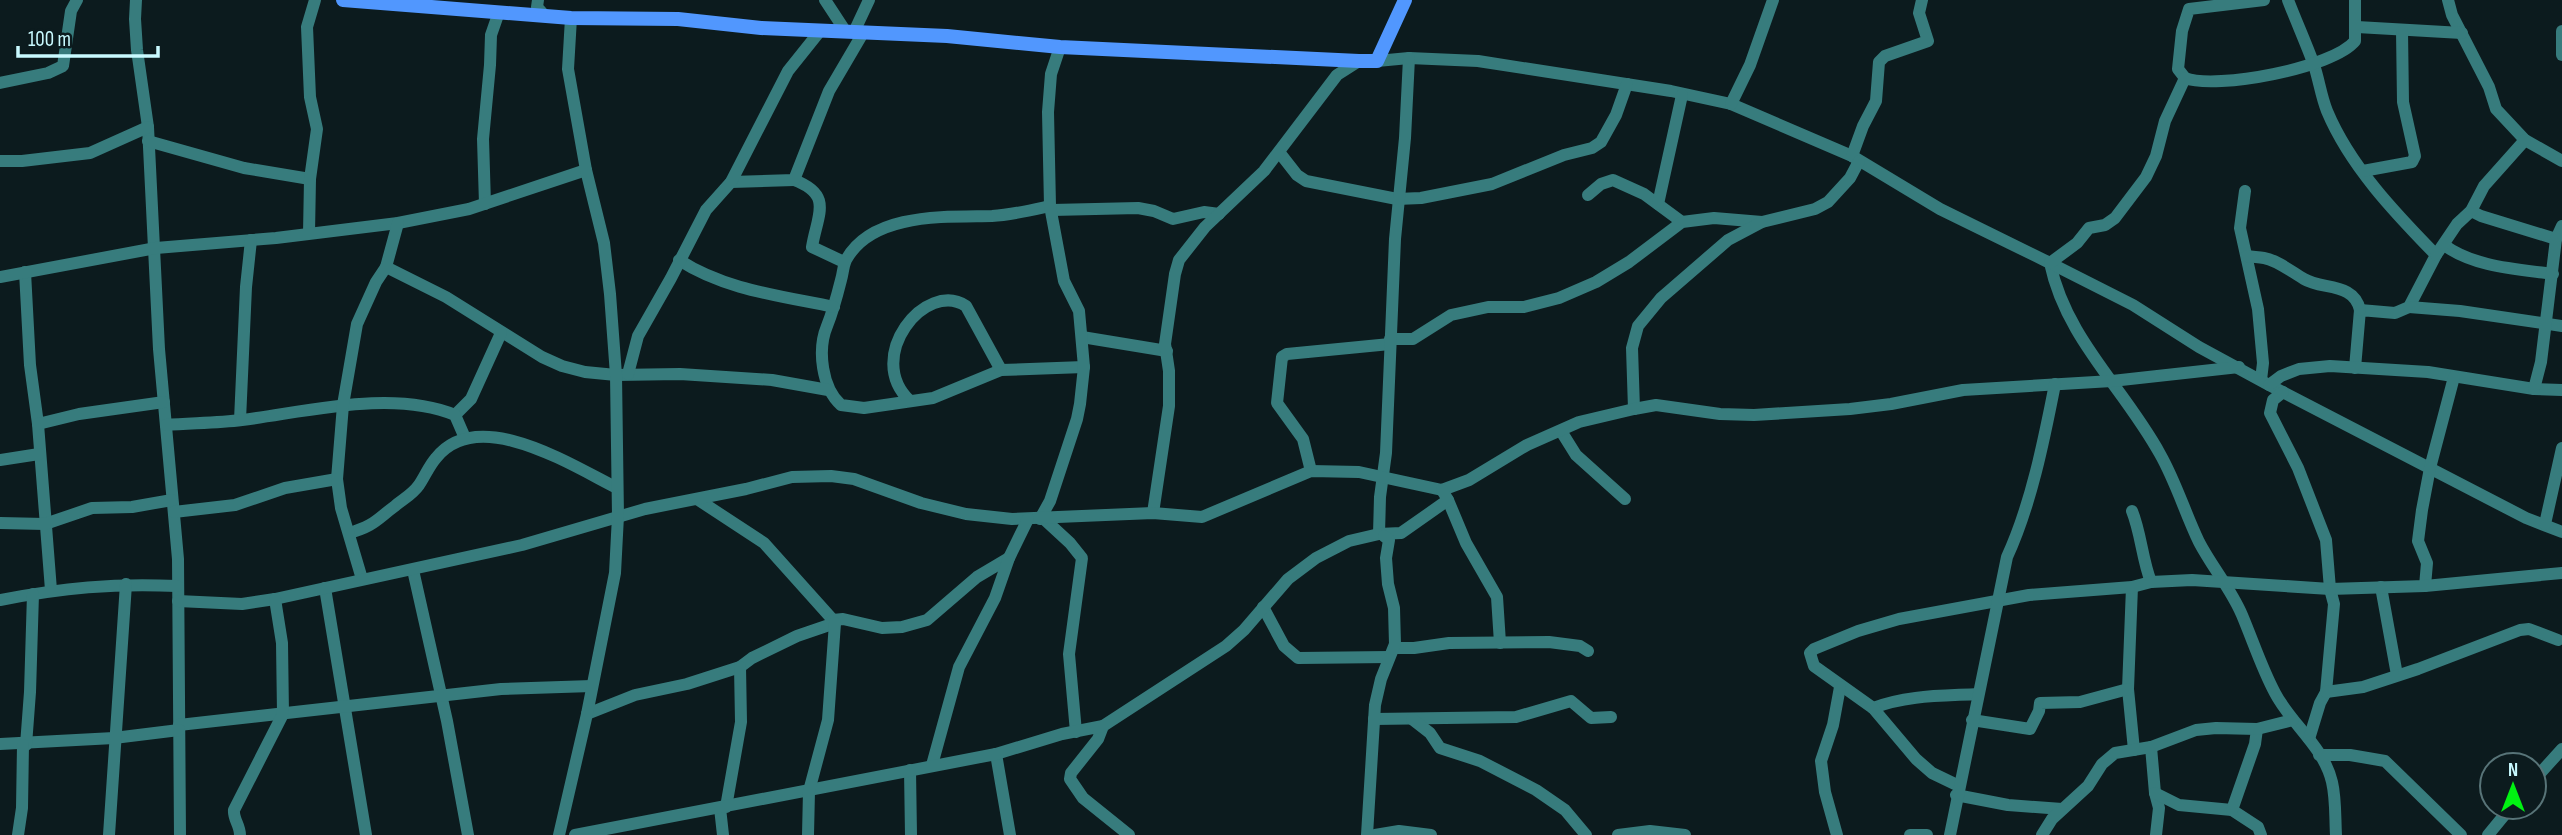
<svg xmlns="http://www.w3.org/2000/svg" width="2562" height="835" font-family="'Sofia Sans Condensed',sans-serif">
<rect width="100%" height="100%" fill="#0c1b1e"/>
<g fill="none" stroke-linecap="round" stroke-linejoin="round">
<!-- minor -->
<g stroke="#377c7d" stroke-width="12">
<path d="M 136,0 L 135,19 L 137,50 L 148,127 L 159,349 L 178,559 L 180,835"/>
<path d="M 538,0 L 537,7 L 545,16"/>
<path d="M 825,0 L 846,32"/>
<path d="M 2288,0 C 2296,21 2306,43 2314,65 C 2319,80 2321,96 2327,111 C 2350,166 2395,213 2436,255 L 2409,307 L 2395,313 L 2360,310 L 2355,368"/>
<path d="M 2448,0 L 2452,15 L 2489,87 L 2496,109 L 2525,140 L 2562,161"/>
<path d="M 2357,27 L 2462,33"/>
<path d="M 2562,31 L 2562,55"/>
<path d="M 854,32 L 869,0"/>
<path d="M 1377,61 L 1409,58 L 1478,61 L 1671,91 L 1731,104 L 1852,156 L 1940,209 L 2050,263 C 2066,339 2124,388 2160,454 C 2176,482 2185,513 2199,542 C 2212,567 2231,589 2242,615 C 2253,641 2262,669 2275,693 C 2291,724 2324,747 2332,782 C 2336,799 2335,818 2336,835"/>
<path d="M 2185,78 L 2178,69 L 2182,31 L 2189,9 L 2264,0"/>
<path d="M 0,83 L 48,73 L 63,66 L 71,11 L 77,0"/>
<path d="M 1731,104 L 1750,65 L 1773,0"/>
<path d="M 148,141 L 244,168 L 310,179"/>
<path d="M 1279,152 L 1297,175 L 1306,181 L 1397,199 L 1421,198 L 1492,184 L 1564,155 L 1592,148 L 1601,142 L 1616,115 L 1627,84"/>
<path d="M 1852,156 L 1863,126 L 1876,101 L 1879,62 L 1885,56 L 1928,41 L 1919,13 L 1922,0"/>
<path d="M 0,161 L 22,161 L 90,153 L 148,127"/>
<path d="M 2363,171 L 2412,162 L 2415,156 L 2403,102 L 2402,31"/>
<path d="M 794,180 C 834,195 817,215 812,247 L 844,262"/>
<path d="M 731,182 L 794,180 L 829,91 L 863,33"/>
<path d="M 2245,191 L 2240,228 L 2258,309 L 2263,363 L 2261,380"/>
<path d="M 1588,195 L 1601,184 L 1613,180 L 1644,194 L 1682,222"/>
<path d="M 485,204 L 483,139 L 490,65 L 491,35 L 499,12"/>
<path d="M 1658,204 L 1682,95"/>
<path d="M 1050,206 C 1032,210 1012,215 992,216 C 947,217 872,212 846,260 C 843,266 843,274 841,280 C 837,296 833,311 827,326 C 817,350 822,388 841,405 L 864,408 L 933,398 L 1001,370 L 1084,367"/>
<path d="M 1052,210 L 1138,208 L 1154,211 L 1173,219 L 1204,212 L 1219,214"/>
<path d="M 2471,211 L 2481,216 L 2556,239"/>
<path d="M 309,233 L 310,179 L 317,129 L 310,97 L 307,27 L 315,0"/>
<path d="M 2444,245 C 2474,267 2517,269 2553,274"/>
<path d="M 2436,255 L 2457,224 L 2471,211 L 2484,186 L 2525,140"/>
<path d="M 2247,256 C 2253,257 2258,257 2264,258 C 2277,260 2292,272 2304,279 C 2322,290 2354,282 2360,310"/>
<path d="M 679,260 C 725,290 782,296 834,307"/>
<path d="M 2050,263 L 2133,305 L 2199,347 L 2269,385 L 2526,518 L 2562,532"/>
<path d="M 2050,263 L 2077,243 L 2089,228 L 2105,225 L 2115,218 L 2146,177 L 2156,156 L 2165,121 L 2185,78 C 2216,90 2333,68 2355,41 L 2355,0"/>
<path d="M 386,267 L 446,297 L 542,357 L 562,366 L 585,372 L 616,375 L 680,374 L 772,380 L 828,390"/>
<path d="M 25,272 L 30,365 L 38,424 L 51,590"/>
<path d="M 0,277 L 156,248 L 276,238 L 398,223 L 469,209 L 586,170"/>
<path d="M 2409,307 L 2460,311 L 2562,326"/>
<path d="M 1082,337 L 1167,351"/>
<path d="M 1390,339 L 1413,339 L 1451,315 L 1488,307 L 1524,307 L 1559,298 L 1596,282 L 1629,262 L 1682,222 L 1714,218 L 1762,222"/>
<path d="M 628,374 L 638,336 L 671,278 L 706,210 L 731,182 L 788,71 L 820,31"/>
<path d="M 2269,385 L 2281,376 L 2299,369 L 2330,366 L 2428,372 L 2534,389 L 2562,390"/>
<path d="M 2534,389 L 2541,362 L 2556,239 L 2562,226"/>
<path d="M 2283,392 L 2273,400 L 2270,413 L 2298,468 L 2326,540 L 2330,589 L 2334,604 L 2326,692 L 2320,703 L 2309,739"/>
<path d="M 910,401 C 863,357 926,279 966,306 L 1001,370"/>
<path d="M 1634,409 L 1632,348 L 1638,326 L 1661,298 L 1728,240 L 1762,222 L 1815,209 L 1828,202 L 1850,178 L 1859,161"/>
<path d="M 455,415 L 471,399 L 501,333"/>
<path d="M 240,420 L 246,287 L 251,240"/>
<path d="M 38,424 L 79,414 L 164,402"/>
<path d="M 166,425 C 191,423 217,423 242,420 C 306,412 393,389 455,415 L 465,438"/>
<path d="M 1561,431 L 1576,455 L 1625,499"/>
<path d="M 0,460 L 39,454"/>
<path d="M 1311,471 L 1303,439 L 1277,403 L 1282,357 L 1287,354 L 1390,344"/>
<path d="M 697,499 L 764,543 L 833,620"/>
<path d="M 1448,500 L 1466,543 L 1497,597 L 1500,643"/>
<path d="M 2132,511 C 2141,533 2142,559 2151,582"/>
<path d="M 174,512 L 235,505 L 285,488 L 337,479"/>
<path d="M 1153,513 L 1169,406 L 1169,371 L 1165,344 L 1175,274 L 1179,260 L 1205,227 L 1264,171 L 1337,75 L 1359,61"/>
<path d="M 1040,519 L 1050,501 L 1077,419 L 1080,404 L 1084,367 L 1079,311 L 1064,281 L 1050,206 L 1048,112 L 1051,74 L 1060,47"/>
<path d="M 1044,519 L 1070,543 L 1082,558 L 1069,654 L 1076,732"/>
<path d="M 0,523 L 45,524 L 92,508 L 132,507 L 172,500"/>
<path d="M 2545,524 L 2562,448"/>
<path d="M 349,533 C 374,526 376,520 395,506 C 403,499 412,495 419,485 C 425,476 429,466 436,458 C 478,405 571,465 617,488"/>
<path d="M 1379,534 L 1380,497 L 1386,453 L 1395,239 L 1405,138 L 1409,58"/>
<path d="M 413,570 L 447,721 L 468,835"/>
<path d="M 362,579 L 341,508 L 337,479 L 343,405 L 357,324 L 376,282 L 386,267 L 398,223"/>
<path d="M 2425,586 L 2427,563 L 2418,541 L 2422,510 L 2430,468 L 2454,377"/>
<path d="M 2132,587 L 2128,689 L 2134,750"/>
<path d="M 2381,587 L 2397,675"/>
<path d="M 325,588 L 366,835"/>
<path d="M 0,600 C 63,588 113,583 177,586"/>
<path d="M 178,601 L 242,604 L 275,599 L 522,545 L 645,509 L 746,489 L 792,477 L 831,476 L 854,479 L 921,503 L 966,514 L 1012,519 L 1153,513 L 1202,517 L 1311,471 L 1359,472 L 1442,490 L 1469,480 L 1527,445 L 1579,422 L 1634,409 L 1656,405 L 1720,414 L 1754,415 L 1850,409 L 1891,404 L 1963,390 L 2112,381 L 2239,367"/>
<path d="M 1263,607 L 1284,646 L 1298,658 L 1389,657"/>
<path d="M 1394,648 L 1414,648 L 1449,643 L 1549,642 L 1580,646 L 1588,651"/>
<path d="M 2326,692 L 2363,687 L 2418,669 L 2520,630 L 2529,629 L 2558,640"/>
<path d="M 1873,708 C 1907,695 1942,696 1978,694"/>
<path d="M 587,714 L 635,695 L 687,684 L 740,667 L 752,658 L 797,636 L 835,623 L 833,620 L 843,619 L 882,628 L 902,627 L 927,620 L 977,577 L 1009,558"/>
<path d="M 1374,719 L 1516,717 L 1571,701 L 1591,718 L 1611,717"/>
<path d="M 1412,719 L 1430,733 L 1440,748 L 1480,761 L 1536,790 L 1565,810 L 1586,835"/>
<path d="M 1972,720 L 2030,729 L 2039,711 L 2040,703 L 2080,702 L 2128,689"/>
<path d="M 179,725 L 501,689 L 592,686"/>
<path d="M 1103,726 L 1098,739 L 1071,773 L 1070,779 L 1083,798 L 1129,835"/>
<path d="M 0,744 L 114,738 L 179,730"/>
<path d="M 26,745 L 30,692 L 33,594"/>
<path d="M 2151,747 L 2155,793 L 2159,808 L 2156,835"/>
<path d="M 996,754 L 1010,835"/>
<path d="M 2319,755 L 2350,755 L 2385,761 L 2461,835"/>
<path d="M 932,765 L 959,667 L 995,598 L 1009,558 L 1028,519"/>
<path d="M 910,770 L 911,835"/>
<path d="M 2534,780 L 2562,749"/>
<path d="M 1959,786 L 1932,773 L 1916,759 L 1873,708 L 1814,666 L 1810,653 L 1814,649 L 1858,631 L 1899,619 L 2029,595 L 2132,587 L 2151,582 L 2192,580 L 2330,589 L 2425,586 L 2562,573"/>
<path d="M 2155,793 L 2179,805 L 2232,810 L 2258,827 L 2261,835"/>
<path d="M 1956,795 L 2008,805 L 2062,809"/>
<path d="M 726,807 L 741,722 L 740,667"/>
<path d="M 720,808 L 723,835"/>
<path d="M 2232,810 L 2255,744 L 2257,729"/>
<path d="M 18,835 L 22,808 L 23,745"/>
<path d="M 109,835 L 126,584"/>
<path d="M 240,835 C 240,825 233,819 234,810 L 283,714 L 282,643 L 275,599"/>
<path d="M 559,835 L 587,714 L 615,573 L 618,516 L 616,375 L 610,294 L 604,243 L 586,170 L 568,69 L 571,18"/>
<path d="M 575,835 L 996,754 L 1062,734 L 1103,726 L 1226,646 L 1244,630 L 1288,579 L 1316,558 L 1349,541 L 1379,534 L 1401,533 L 1448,500 L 1442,490"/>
<path d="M 808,835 L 809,791 L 828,720 L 835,623"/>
<path d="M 1367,835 L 1375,705 L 1381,679 L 1395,644 L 1394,608 L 1388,584 L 1386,558 L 1389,540 L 1384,536"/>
<path d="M 1375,835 L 1399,831 L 1431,835"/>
<path d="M 1618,835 L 1650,831 L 1685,835"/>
<path d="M 1837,835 L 1825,792 L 1821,761 L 1833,725 L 1840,687"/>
<path d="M 1910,835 L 1927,835"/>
<path d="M 1950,835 L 2007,557 C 2031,505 2044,440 2055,384"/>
<path d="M 2042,835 L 2052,819 L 2088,786 L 2102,764 L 2115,753 L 2151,747 L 2196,730 L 2216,728 L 2257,729 L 2293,720"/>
<path d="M 2488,835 L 2511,807"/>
</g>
<!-- major -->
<path stroke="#5197fe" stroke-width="14" d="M 343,0 L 571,18 L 678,19 L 761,28 L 947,36 L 1060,47 L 1359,61 L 1377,61 L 1405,0"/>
</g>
<!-- north arrow -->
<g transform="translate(2513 786)"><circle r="33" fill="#0c1b1e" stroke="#587478" stroke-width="2"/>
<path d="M0-5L12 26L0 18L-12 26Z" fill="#01f212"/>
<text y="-10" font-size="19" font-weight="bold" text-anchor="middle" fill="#c9faff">N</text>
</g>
<!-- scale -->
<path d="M18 46v10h140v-10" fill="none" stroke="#c9faff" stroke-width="3.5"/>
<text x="28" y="46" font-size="21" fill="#c9faff" stroke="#0c1b1e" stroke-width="5" paint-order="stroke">100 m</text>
</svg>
